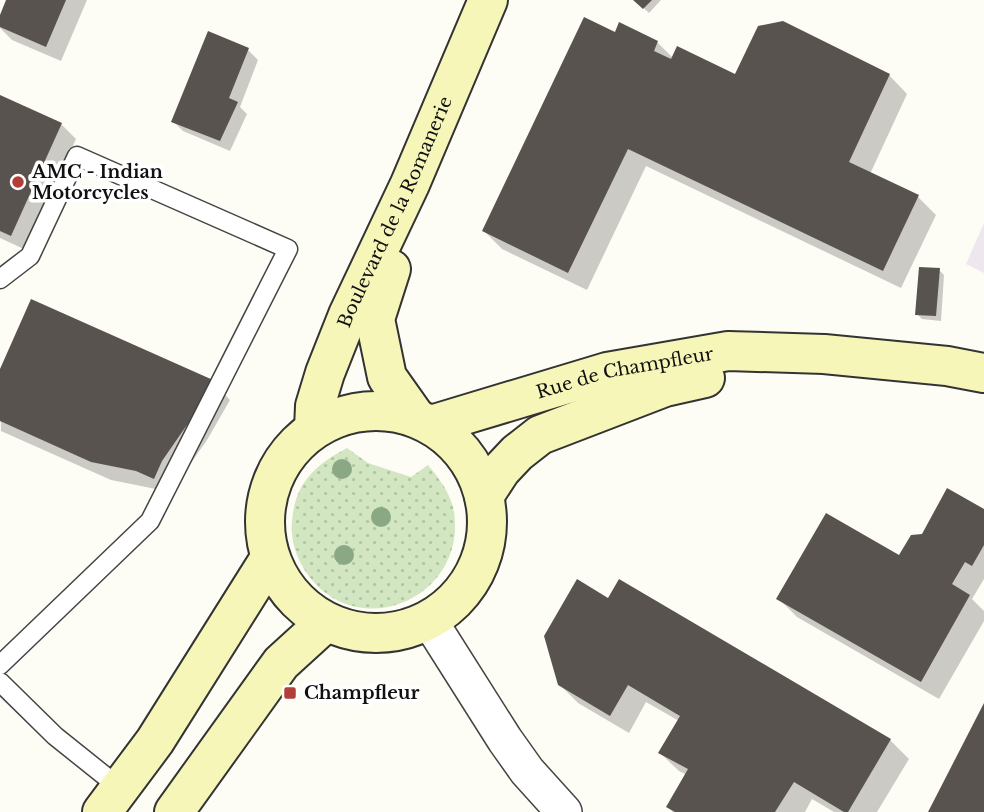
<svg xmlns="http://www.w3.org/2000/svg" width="984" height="812" font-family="'Libre Baskerville',serif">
<defs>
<pattern id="park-dots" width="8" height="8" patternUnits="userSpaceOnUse" patternTransform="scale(1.75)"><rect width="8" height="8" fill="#d1e6c1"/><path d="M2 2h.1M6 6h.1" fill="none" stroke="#b2c4a5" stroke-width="1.8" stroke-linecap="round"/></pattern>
</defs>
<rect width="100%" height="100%" fill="#fefdf5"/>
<!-- industrial -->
<path fill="#eee7ee" d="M 984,223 L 984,273 L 966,264 Z"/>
<!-- park -->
<path fill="url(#park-dots)" d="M 347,448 L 368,463 L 411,477 L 428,465 C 437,476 446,487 451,501 C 455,510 455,522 455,532 C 449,604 359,636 312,580 C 298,563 290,543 292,521 C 295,483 315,465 347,448 Z"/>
<!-- shadow -->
<g fill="#0003">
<path d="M 8,0 L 87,0 L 61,61 L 12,40 L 0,28 L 0,19 Z"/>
<path d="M 635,0 L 661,0 L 649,13 Z"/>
<path d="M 616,34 L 657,42 L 673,58 L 736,76 L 889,75 L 907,94 L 870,174 L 918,197 L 936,215 L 901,288 L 646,166 L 587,290 L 502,249 L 484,231 Z"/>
<path d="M 248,50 L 258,60 L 240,107 L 247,114 L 230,151 L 183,131 L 173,121 Z"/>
<path d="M 0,96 L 61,124 L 76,139 L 26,250 L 0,238 Z"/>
<path d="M 939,270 L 944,275 L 941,321 L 922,319 L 917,314 Z"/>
<path d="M 0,373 L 212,381 L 230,400 L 207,440 L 179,480 L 172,496 L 156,489 L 111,480 L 1,431 Z"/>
<path d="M 984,511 L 984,579 L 972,599 L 984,611 L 984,621 L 939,699 L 797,617 L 779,599 L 900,557 L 923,535 Z"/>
<path d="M 619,582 L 890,740 L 909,759 L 877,812 L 834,812 L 812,799 L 805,812 L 673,812 L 668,807 L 687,775 L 679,771 L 660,753 L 679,721 L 646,702 L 629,733 L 578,703 L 559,684 Z"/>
</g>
<!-- building -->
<g fill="#58534e">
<path d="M 6,0 L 66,0 L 46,47 L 0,27 L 0,15 Z"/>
<path d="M 633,0 L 652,0 L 643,9 Z"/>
<path d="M 584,17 L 615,32 L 619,22 L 658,41 L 654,51 L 671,59 L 677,46 L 735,74 L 758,26 L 783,21 L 890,74 L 849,162 L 919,195 L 883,271 L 628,149 L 568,273 L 482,231 Z"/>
<path d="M 208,31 L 249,48 L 229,98 L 238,102 L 220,141 L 171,122 Z"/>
<path d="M 0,95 L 62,123 L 11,236 L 0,231 Z"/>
<path d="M 919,267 L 940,268 L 936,316 L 915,315 Z"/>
<path d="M 31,299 L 213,380 L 189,422 L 162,461 L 154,479 L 136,471 L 91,462 L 0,421 L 0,369 Z"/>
<path d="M 947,488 L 984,509 L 984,545 L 972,566 L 965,562 L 952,584 L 970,595 L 921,682 L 776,599 L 826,513 L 899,555 L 911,535 L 922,534 Z"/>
<path d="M 577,579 L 608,598 L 619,579 L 891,739 L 848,812 L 844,812 L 794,782 L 775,812 L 675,812 L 666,807 L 688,769 L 658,753 L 680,716 L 628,685 L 610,716 L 558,685 L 544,636 Z"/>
<path d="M 984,703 L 984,812 L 928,812 Z"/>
</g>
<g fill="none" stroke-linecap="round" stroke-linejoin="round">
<!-- lane casing -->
<g stroke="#444" stroke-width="21">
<g id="lane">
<path d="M 0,279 L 30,256 L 77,156 L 288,249 L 150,521 L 0,665"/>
<path d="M 0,682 L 55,736 L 120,788"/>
</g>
</g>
<!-- street casing -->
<g stroke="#444" stroke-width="38">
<path id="street" d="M 429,620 L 505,740 L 527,771 L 564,812"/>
</g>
<!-- secondary casing -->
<g stroke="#333" stroke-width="42">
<g id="secondary">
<path d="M 391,269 L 375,319 L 387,377 L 416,418"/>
<circle cx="376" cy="522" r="111"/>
<path id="s1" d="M 431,425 L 607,372 L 728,351 L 824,354 L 947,366 L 984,373"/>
<path id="s2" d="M 314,429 L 315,406 L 325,373 L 348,315 L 410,184 L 488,0"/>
<path d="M 484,496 L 501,470 L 517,453 L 540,435 L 665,387 L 705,378"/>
<path d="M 102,812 L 155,741 L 270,558"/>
<path d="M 174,812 L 281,663 L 326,622"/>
</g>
</g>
<!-- lane -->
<use href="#lane" stroke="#fff" stroke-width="18"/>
<!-- street -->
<use href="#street" stroke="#fff" stroke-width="35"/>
<!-- secondary -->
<use href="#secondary" stroke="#f6f6b8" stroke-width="38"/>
</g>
<!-- trees -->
<g fill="#8ba884">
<circle cx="342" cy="469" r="10"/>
<circle cx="381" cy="517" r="10"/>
<circle cx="344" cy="555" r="10"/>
</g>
<!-- markers -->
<g fill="#b23e37" stroke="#fff" stroke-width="2.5">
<circle cx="18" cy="182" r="7"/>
<rect x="283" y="686" width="14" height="14" rx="3.5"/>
</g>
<g text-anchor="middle" stroke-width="7" stroke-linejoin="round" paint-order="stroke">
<!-- poi labels -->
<g font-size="18" font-weight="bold" fill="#111" stroke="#fff" text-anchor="start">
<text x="32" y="178">AMC - Indian<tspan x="32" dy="21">Motorcycles</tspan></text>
<text x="304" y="699">Champfleur</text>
</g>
<!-- street labels -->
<g font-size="18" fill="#111" stroke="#fff">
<text dy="6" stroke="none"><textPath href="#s2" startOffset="233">Boulevard de la Romanerie</textPath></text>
<text dy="6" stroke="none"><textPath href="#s1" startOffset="201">Rue de Champfleur</textPath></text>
</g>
</g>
</svg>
